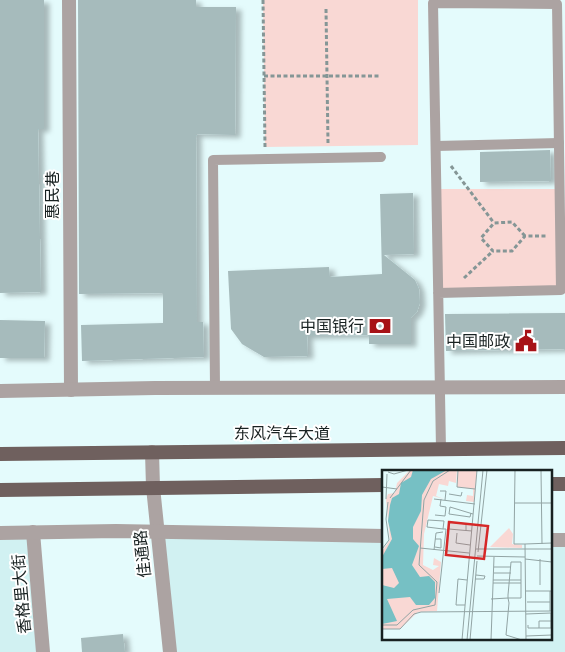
<svg xmlns="http://www.w3.org/2000/svg" width="565" height="652" font-family="Cabin,'Noto Sans SC',sans-serif">
<defs>
<filter id="shadow"><feDropShadow dx="5.5" dy="3" stdDeviation="2.5" flood-color="#0004"/></filter>
</defs>
<rect width="100%" height="100%" fill="#e4fbfc"/>
<!-- built -->
<g fill="#d1f1f2">
<path d="M 157,531 L 384,536 L 384,638 L 551,638 L 551,540 L 565,540 L 565,652 L 170,652 Z"/>
<path d="M 33,532 L 43,652 L 0,652 L 0,533 Z"/>
</g>
<!-- green -->
<g fill="#f9d8d4">
<path d="M 263,0 L 418,0 L 418,145 L 265,147 Z"/>
<path d="M 436,189 L 560,189 L 561,290 L 438,293 Z"/>
</g>
<!-- building -->
<g fill="#a6bbbc" filter="url(#shadow)">
<path d="M 0,0 L 44,0 L 44,129 L 38,129 L 41,292 L 0,293 Z"/>
<path d="M 78,0 L 196,0 L 196,7 L 236,7 L 235,135 L 196,134 L 197,322 L 203,322 L 204,357 L 82,361 L 81,325 L 163,323 L 163,293 L 79,294 Z"/>
<path d="M 550,150 L 551,181 L 480,182 L 480,152 Z"/>
<path d="M 413,193 L 414,254 L 384,255 L 415,280 L 419,289 L 420,303 L 417,312 L 411,318 L 411,344 L 369,344 L 369,335 L 307,336 L 308,356 L 264,357 L 242,344 L 231,329 L 228,271 L 329,267 L 330,277 L 382,274 L 380,194 Z"/>
<path d="M 565,313 L 565,349 L 446,351 L 445,314 Z"/>
<path d="M 0,320 L 45,321 L 44,358 L 0,358 Z"/>
<path d="M 123,634 L 125,652 L 82,652 L 81,638 Z"/>
</g>
<g fill="none" stroke-linecap="round" stroke-linejoin="round">
<!-- path -->
<g stroke="#859696" stroke-width="3" stroke-dasharray="4 2.5" stroke-linecap="butt">
<path d="M 263,0 L 265,147"/>
<path d="M 326,9 L 328,143"/>
<path d="M 264,76 L 379,76"/>
<path d="M 451,166 L 494,223"/>
<path d="M 525,236 L 512,222 L 494,223 L 481,238 L 493,251 L 512,251 L 525,236 L 546,236"/>
<path d="M 464,278 L 493,251"/>
</g>
<!-- service -->
<g stroke="#aca3a2" stroke-width="10">
<path d="M 436,146 L 559,143"/>
<path d="M 438,293 L 561,290 L 557,4 L 433,3 L 441,449"/>
<path d="M 215,388 L 213,160 L 381,157"/>
</g>
<!-- minor -->
<g stroke="#aca3a2" stroke-width="14">
<path d="M 69,0 L 71,390"/>
<path d="M 33,532 L 43,652"/>
</g>
<!-- tertiary -->
<g stroke="#aca3a2" stroke-width="14">
<path d="M 0,391 L 155,388 L 565,387"/>
<path d="M 152,452 L 153,487 L 170,652"/>
<path d="M 0,533 L 116,531 L 384,536"/>
<path d="M 551,540 L 565,540"/>
</g>
<!-- primary -->
<g stroke="#6f605e" stroke-width="14">
<path d="M 0,454 L 565,448"/>
<path d="M 551,484 L 565,484"/>
<path d="M 0,490 L 384,485"/>
</g>
</g>
<!-- icons -->
<defs>
<g id="bank-bare" transform="scale(1.725)"><path d="M-6-4H6V4H-6ZM0-2.3a2.3 2.3 0 1 0 0 4.6a2.3 2.3 0 1 0 0-4.6Z" fill="#a71216" stroke="#fff" stroke-width="2.5" paint-order="stroke"/></g>
<g id="civic-bare" transform="scale(1.725)"><path d="M-.6-6.5H3V-4.5H.6V-3L4-1V1h2V6H-6V1h2V-1L-.6-3ZM-1.2 2.5V6h2.4V2.5Z" fill="#a71216" stroke="#fff" stroke-width="2.5" paint-order="stroke"/></g>
</defs>
<g fill-rule="evenodd">
<use href="#bank-bare" x="380" y="326"/>
<use href="#civic-bare" x="526" y="341"/>
</g>
<g text-anchor="middle" stroke-width="4" stroke-linejoin="round" paint-order="stroke">
<!-- street labels -->
<g font-size="16" fill="#182121" stroke="#fff">
<text transform="translate(52 195) rotate(-90)" y="6">惠民巷</text>
<text x="282" y="439">东风汽车大道</text>
<text transform="translate(142 554) rotate(-96)" y="6">佳通路</text>
<text transform="translate(21 594) rotate(-95)" y="6">香格里大街</text>
</g>
<!-- poi labels -->
<g font-size="16" fill="#182121" stroke="#fff" text-anchor="end">
<text x="364" y="332">中国银行</text>
<text x="510" y="347">中国邮政</text>
</g>
</g>
<!-- overview -->
<g transform="translate(382 470)">
<rect width="170" height="170" fill="#e4fbfc"/>
<path d="M 28,0 L 75,0 L 74,13 L 67,11 L 66,16 L 57,14 L 54,26 L 62,29 L 51,26 L 42,64 L 41,95 L 51,100 L 57,96 L 51,95 L 52,88 L 59,92 L 55,141 L 36,142 L 18,159 L 0,159 L 0,81 L 8,70 L 4,29 L 6,24 L 13,23 L 15,13 ZM 76,0 L 95,0 L 92,32 L 84,31 L 85,25 L 91,26 L 91,19 L 75,17 ZM 127,58 L 131,64 L 130,74 L 140,75 L 140,78 L 108,77 Z" fill="#f9d8d4"/>
<path d="M 31,0 L 65,0 L 49,9 L 40,25 L 39,41 L 31,57 L 31,69 L 37,76 L 30,95 L 38,107 L 47,106 L 53,112 L 53,128 L 47,135 L 34,135 L 28,127 L 5,129 L 15,151 L 0,154 L 0,115 L 12,118 L 17,113 L 10,98 L 0,99 L 0,87 L 10,69 L 6,51 L 8,35 L 10,28 L 17,24 L 19,13 L 29,7 Z" fill="#76c0c4"/>
<path fill="none" stroke="#92a4a4" stroke-width="1" d="M 76,0 L 75,17 L 93,19M 133,0 L 132,74 L 143,74 L 144,170M 159,0 L 160,74M 6,2 L 12,4 L 26,0M 0,17 L 15,19M 58,21 L 64,21 L 63,30M 67,24 L 79,26 L 80,22M 8,28 L 29,0M 4,29 L 5,4M 52,29 L 93,34M 133,33 L 170,33M 89,43 L 88,47 L 67,44 L 68,37 L 91,44M 53,45 L 63,46 L 64,37 L 58,36 L 59,29M 84,61 L 84,54 L 67,52 L 67,59 L 78,60 L 90,61M 75,63 L 74,73 L 88,75M 143,74 L 170,73M 53,77 L 59,78 L 59,69 L 53,69M 38,78 L 87,83M 0,79 L 7,70 L 4,49 L 6,32M 94,79 L 170,79M 52,80 L 54,63 L 61,62M 96,82 L 105,0M 95,86 L 143,87M 143,89 L 170,92M 112,97 L 129,97M 112,103 L 129,103M 93,109 L 102,109 L 103,106 L 94,105M 111,110 L 139,110M 111,113 L 139,113M 158,115 L 158,89M 143,121 L 170,121M 57,123 L 64,59 L 61,59 L 45,57 L 46,50 L 62,51 L 61,59M 109,129 L 126,128 L 139,128 L 139,92 L 129,92 L 126,125 L 126,128 L 127,133 L 124,165 L 140,170M 145,132 L 168,132M 83,135 L 74,135 L 76,109 L 85,110M 168,141 L 168,121M 144,144 L 169,143 L 169,158 L 146,158 L 146,155M 0,155 L 15,155 L 31,140 L 53,135 L 55,112 L 37,95 L 42,30 L 51,11 L 68,0M 157,158 L 157,151 L 169,151M 0,159 L 18,159 L 32,144 L 39,142 L 170,141M 144,166 L 170,165M 80,170 L 95,0M 85,170 L 101,0M 88,170 L 95,91M 109,170 L 112,87"/>
<path fill="#d62828" fill-opacity="0.15" stroke="#d62828" stroke-width="2.5" d="M 67,52 L 106,56 L 102,89 L 64,85 Z"/>
<rect width="170" height="170" fill="none" stroke="#182121" stroke-width="2.5"/>
</g>
</svg>
